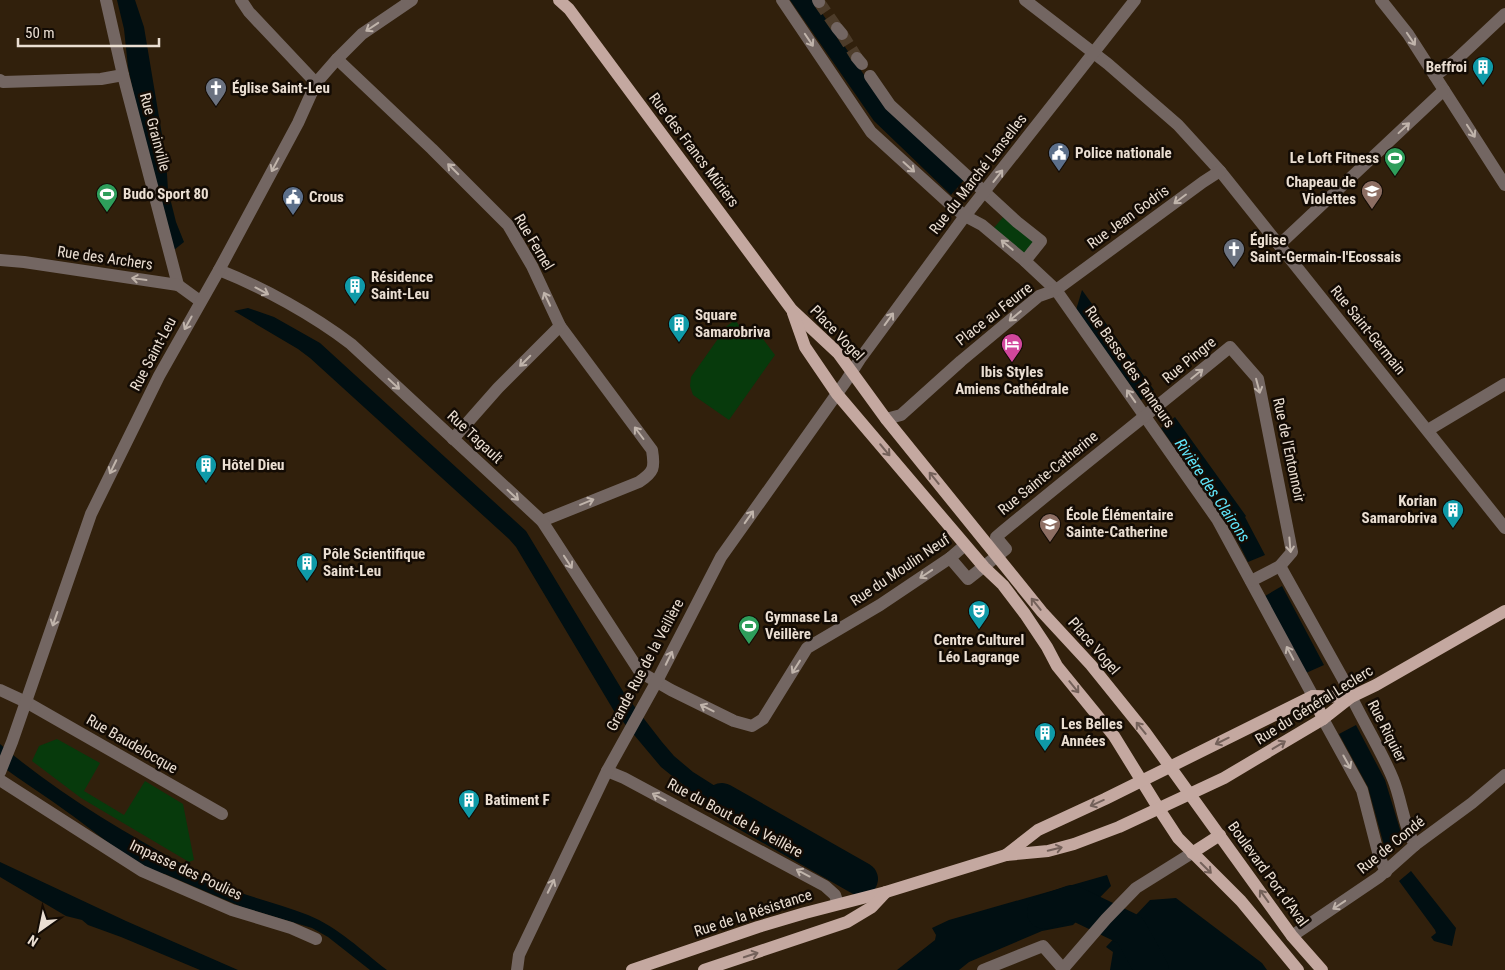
<svg xmlns="http://www.w3.org/2000/svg" width="1505" height="970" font-family="'Roboto Condensed',sans-serif">
<rect width="100%" height="100%" fill="#31200c"/>
<!-- green -->
<g fill="#073a0c">
<path d="M 1004,216 L 1035,242 L 1024,255 L 993,229 Z"/>
<path d="M 735,320 L 748,337 L 757,331 L 775,355 L 729,420 L 693,395 L 690,386 L 691,377 L 727,326 Z"/>
<path d="M 57,739 L 100,763 L 84,791 L 124,815 L 145,781 L 183,804 L 194,860 L 189,862 L 81,798 L 32,761 L 39,746 Z"/>
</g>
<!-- water -->
<g fill="#010f12">
<path d="M 117,0 L 135,0 L 144,27 L 166,159 L 168,190 L 176,222 L 184,242 L 174,250 L 147,157 L 128,67 L 124,29 Z"/>
<path d="M 790,0 L 813,0 L 886,107 L 964,180 L 951,195 L 874,121 Z"/>
<path d="M 1082,290 L 1154,390 L 1141,400 L 1076,310 Z"/>
<path d="M 248,308 L 274,317 L 320,343 L 526,531 L 624,693 L 662,742 L 674,756 L 693,772 L 723,791 L 768,815 L 759,830 L 692,792 L 661,767 L 614,711 L 516,547 L 509,539 L 310,358 L 298,349 L 234,311 Z"/>
<path d="M 1175,417 L 1246,516 L 1245,517 L 1265,555 L 1248,562 L 1232,530 L 1161,428 Z"/>
<path d="M 1282,586 L 1324,665 L 1306,673 L 1265,596 Z"/>
<path d="M 1356,725 L 1385,780 L 1402,836 L 1385,849 L 1368,787 L 1339,734 Z"/>
<path d="M 0,744 C 56,792 120,830 184,865 C 220,892 268,899 308,915 C 338,927 362,951 387,970 L 370,970 L 328,937 L 312,928 L 242,907 L 165,874 C 144,873 89,827 70,814 C 47,797 23,782 0,765 Z"/>
<path d="M 788,827 L 869,874 L 855,882 L 781,841 Z"/>
<path d="M 0,862 L 126,921 L 238,970 L 200,970 L 121,937 L 88,925 L 82,920 L 66,916 L 0,877 Z"/>
<path d="M 1411,871 L 1456,928 L 1452,946 L 1434,941 L 1431,937 L 1436,933 L 1435,930 L 1399,881 Z"/>
<path d="M 1107,875 L 1111,886 L 1073,925 L 1042,931 L 969,962 L 959,970 L 897,970 L 935,940 L 936,935 L 932,928 L 949,920 Z"/>
<path d="M 1176,898 L 1262,963 L 1267,970 L 1110,970 L 1113,952 L 1106,947 L 1150,900 Z"/>
</g>
<g fill="none" stroke-linecap="round" stroke-linejoin="round">
<!-- river -->
<g stroke="#010f12" stroke-width="34">
<path d="M 722,800 L 861,879"/>
<path d="M 1044,912 L 1072,902 L 1130,930 L 1152,970"/>
</g>
<!-- minor-tunnel -->
<g stroke="#4d3c2a" stroke-width="12" stroke-dasharray="12 6" stroke-linecap="butt">
<path d="M 819,2 L 837,28"/>
<path d="M 842,34 L 857,58"/>
</g>
<!-- minor -->
<g stroke="#736662" stroke-width="12">
<path d="M 106,0 L 123,75 L 178,285"/>
<path d="M 241,0 L 249,12 L 316,83"/>
<path d="M 782,0 L 871,132 L 950,204 L 965,216 L 982,225 L 1025,261 L 1056,290 L 1217,519 L 1313,696"/>
<path d="M 818,0 L 819,2"/>
<path d="M 1025,0 L 1108,64 L 1178,125 L 1220,171 L 1505,528"/>
<path d="M 1381,0 L 1408,34 L 1505,185"/>
<path d="M 837,28 L 842,34"/>
<path d="M 857,58 L 862,64"/>
<path d="M 337,59 L 432,149 L 508,225 L 532,266 L 560,326 L 652,450 C 655,468 654,472 639,482 L 542,521"/>
<path d="M 870,76 L 890,105 L 1017,222 L 1041,241 L 1025,261"/>
<path d="M 1435,76 L 1457,59 L 1505,14"/>
<path d="M 0,80 L 3,82 L 101,79 L 123,75"/>
<path d="M 1279,245 L 1444,90"/>
<path d="M 0,260 L 24,262 L 178,285 L 200,301"/>
<path d="M 219,270 C 264,288 313,315 351,344 L 542,521 L 640,672 L 671,690 L 734,721 L 752,726 L 763,719 L 807,648 L 880,605 L 950,558 L 965,545"/>
<path d="M 886,419 L 901,415 L 961,361 L 1039,296 L 1056,290 L 1203,182 L 1220,171"/>
<path d="M 1428,430 L 1505,384"/>
<path d="M 453,439 L 498,388 L 560,326"/>
<path d="M 950,558 L 968,579 L 1006,549 L 996,537 C 1073,473 1152,411 1230,347 L 1258,379 L 1292,552 L 1280,566 L 1251,581"/>
<path d="M 1280,566 L 1343,679 C 1358,714 1379,745 1393,779 C 1402,801 1403,825 1415,845"/>
<path d="M 0,690 L 26,702 L 222,814"/>
<path d="M 1323,719 L 1362,790 L 1379,856 L 1386,872"/>
<path d="M 607,771 L 624,778 L 825,886 L 835,895 L 838,904"/>
<path d="M 0,772 L 12,742 L 91,514 L 159,376 L 219,270 L 298,123 L 316,83 L 337,59 L 362,34 L 412,0"/>
<path d="M 0,780 L 142,871 L 232,910 L 291,928 L 316,939"/>
<path d="M 1292,936 L 1379,877 L 1415,845 L 1472,803 L 1505,775"/>
<path d="M 517,970 L 519,955 L 607,771 L 657,681 L 721,557 L 846,381 L 860,359 L 965,216 L 1135,0"/>
<path d="M 983,970 L 1043,946 L 1064,970"/>
<path d="M 1062,970 L 1106,919 L 1136,888 L 1192,853"/>
</g>
<!-- major -->
<g stroke="#c4a8a0" stroke-width="12">
<path d="M 559,0 L 569,9 L 792,310 L 838,353 L 886,419 L 1042,612 L 1091,665 L 1145,732 L 1292,936 L 1322,970"/>
<path d="M 793,313 L 805,347 L 837,394 L 984,567 L 1003,585 L 1025,614 L 1047,647 L 1057,666 L 1114,736 L 1159,809 L 1178,838 L 1241,901 L 1298,970"/>
<path d="M 1313,696 L 1323,719"/>
<path d="M 1192,853 L 1220,835"/>
<path d="M 1006,855 L 1038,830 L 1105,799 L 1313,696 L 1351,697"/>
<path d="M 632,970 L 758,927 L 805,913 L 886,892 L 1006,855 L 1048,851 L 1074,844 L 1119,827 L 1224,778 L 1323,719 L 1351,697 L 1376,685 L 1505,611"/>
<path d="M 704,970 L 847,922 L 872,907 L 886,892"/>
</g>
</g>
<!-- one-way arrows -->
<defs><path id="oneway-shaft" d="M-6 0H5M1.5-3L5.5 0L1.5 3" fill="none" stroke-width="1.6" stroke-linecap="round" stroke-linejoin="round" transform="scale(1.25)"/></defs>
<g stroke="#c0b4ab">
<use href="#oneway-shaft" transform="translate(372 27) rotate(146)"/>
<use href="#oneway-shaft" transform="translate(1411 39) rotate(56)"/>
<use href="#oneway-shaft" transform="translate(809 40) rotate(56)"/>
<use href="#oneway-shaft" transform="translate(1404 128) rotate(-43)"/>
<use href="#oneway-shaft" transform="translate(1471 131) rotate(57)"/>
<use href="#oneway-shaft" transform="translate(275 165) rotate(118)"/>
<use href="#oneway-shaft" transform="translate(909 167) rotate(42)"/>
<use href="#oneway-shaft" transform="translate(453 169) rotate(-135)"/>
<use href="#oneway-shaft" transform="translate(998 176) rotate(-52)"/>
<use href="#oneway-shaft" transform="translate(1180 199) rotate(143)"/>
<use href="#oneway-shaft" transform="translate(1007 245) rotate(-140)"/>
<use href="#oneway-shaft" transform="translate(139 279) rotate(-172)"/>
<use href="#oneway-shaft" transform="translate(262 291) rotate(28)"/>
<use href="#oneway-shaft" transform="translate(547 299) rotate(-115)"/>
<use href="#oneway-shaft" transform="translate(1015 316) rotate(140)"/>
<use href="#oneway-shaft" transform="translate(889 319) rotate(-54)"/>
<use href="#oneway-shaft" transform="translate(188 323) rotate(119)"/>
<use href="#oneway-shaft" transform="translate(525 361) rotate(135)"/>
<use href="#oneway-shaft" transform="translate(1197 374) rotate(-39)"/>
<use href="#oneway-shaft" transform="translate(394 384) rotate(43)"/>
<use href="#oneway-shaft" transform="translate(1258 386) rotate(75)"/>
<use href="#oneway-shaft" transform="translate(1131 396) rotate(-125)"/>
<use href="#oneway-shaft" transform="translate(639 433) rotate(-127)"/>
<use href="#oneway-shaft" transform="translate(113 467) rotate(116)"/>
<use href="#oneway-shaft" transform="translate(513 495) rotate(43)"/>
<use href="#oneway-shaft" transform="translate(587 502) rotate(-22)"/>
<use href="#oneway-shaft" transform="translate(749 517) rotate(-55)"/>
<use href="#oneway-shaft" transform="translate(1290 545) rotate(85)"/>
<use href="#oneway-shaft" transform="translate(568 562) rotate(57)"/>
<use href="#oneway-shaft" transform="translate(926 574) rotate(146)"/>
<use href="#oneway-shaft" transform="translate(55 619) rotate(109)"/>
<use href="#oneway-shaft" transform="translate(1290 653) rotate(-118)"/>
<use href="#oneway-shaft" transform="translate(669 658) rotate(-64)"/>
<use href="#oneway-shaft" transform="translate(796 667) rotate(122)"/>
<use href="#oneway-shaft" transform="translate(707 708) rotate(-153)"/>
<use href="#oneway-shaft" transform="translate(1347 762) rotate(61)"/>
<use href="#oneway-shaft" transform="translate(659 797) rotate(-152)"/>
<use href="#oneway-shaft" transform="translate(803 873) rotate(-152)"/>
<use href="#oneway-shaft" transform="translate(551 886) rotate(-64)"/>
<use href="#oneway-shaft" transform="translate(1339 905) rotate(146)"/>
</g>
<g stroke="#74615a">
<use href="#oneway-shaft" transform="translate(885 450) rotate(50)"/>
<use href="#oneway-shaft" transform="translate(934 478) rotate(-129)"/>
<use href="#oneway-shaft" transform="translate(1036 604) rotate(-129)"/>
<use href="#oneway-shaft" transform="translate(1074 687) rotate(51)"/>
<use href="#oneway-shaft" transform="translate(1141 728) rotate(-129)"/>
<use href="#oneway-shaft" transform="translate(1222 741) rotate(154)"/>
<use href="#oneway-shaft" transform="translate(1279 745) rotate(-31)"/>
<use href="#oneway-shaft" transform="translate(1097 803) rotate(156)"/>
<use href="#oneway-shaft" transform="translate(1055 849) rotate(-14)"/>
<use href="#oneway-shaft" transform="translate(1206 868) rotate(45)"/>
<use href="#oneway-shaft" transform="translate(1264 896) rotate(-126)"/>
<use href="#oneway-shaft" transform="translate(751 955) rotate(-18)"/>
</g>
<!-- icons -->
<defs>
<g id="building-pin" transform="scale(1.125)"><path d="M0 17L-7.5 6A9.5 9.5 0 1 1 7.5 6Z" fill="#0f9aa8" stroke="#130b04"/><path d="M-4-6H4V6H1V3H-1V6H-4ZM-2.5-4.3h1.7v1.8h-1.7ZM.8-4.3h1.7v1.8H.8ZM-2.5-1h1.7V.8h-1.7ZM.8-1h1.7V.8H.8Z" fill="#fff"/></g>
<g id="church-pin" transform="scale(1.125)"><path d="M0 17L-7.5 6A9.5 9.5 0 1 1 7.5 6Z" fill="#6b7280" stroke="#130b04"/><path d="M-1.2-6h2.4v3.5h3.3v2.4h-3.3V6h-2.4V-.1h-3.3v-2.4h3.3Z" fill="#fff"/></g>
<g id="civic-pin" transform="scale(1.125)"><path d="M0 17L-7.5 6A9.5 9.5 0 1 1 7.5 6Z" fill="#5c6f8a" stroke="#130b04"/><path d="M-.6-6.5H3V-4.5H.6V-3L4-1V1h2V6H-6V1h2V-1L-.6-3ZM-1.2 2.5V6h2.4V2.5Z" fill="#fff"/></g>
<g id="stadium-pin" transform="scale(1.125)"><path d="M0 17L-7.5 6A9.5 9.5 0 1 1 7.5 6Z" fill="#2e9e5b" stroke="#130b04"/><path d="M0-5a6.5 5 0 1 0 0 10a6.5 5 0 1 0 0-10ZM-3.5-1.8h7v3.6h-7Z" fill="#fff"/></g>
<g id="school-pin" transform="scale(1.125)"><path d="M0 17L-7.5 6A9.5 9.5 0 1 1 7.5 6Z" fill="#8d6e63" stroke="#130b04"/><path d="M0-5L7-2L0 1L-7-2ZM-4 1L0 2.5L4 1V4Q0 6-4 4Z" fill="#fff"/></g>
<g id="hotel-pin" transform="scale(1.125)"><path d="M0 17L-7.5 6A9.5 9.5 0 1 1 7.5 6Z" fill="#d1479c" stroke="#130b04"/><path d="M-6-4.5h1.5V1H6V5H4.5V3h-9V5H-6ZM-4 0a1.8 1.8 0 1 1 3.6 0ZM.5 0V-2.5h3Q6-2.5 6 0Z" fill="#fff"/></g>
<g id="theatre-pin" transform="scale(1.125)"><path d="M0 17L-7.5 6A9.5 9.5 0 1 1 7.5 6Z" fill="#0f9aa8" stroke="#130b04"/><path d="M-5-5.5Q0-4 5-5.5V0Q5 5 0 6Q-5 5-5 0ZM-3.3-2.5H-1v1.5H-3.3ZM1-2.5H3.3v1.5H1ZM-2.8 1Q0 5.5 2.8 1Z" fill="#fff"/></g>
</defs>
<g fill-rule="evenodd">
<use href="#building-pin" x="1483" y="67"/>
<use href="#church-pin" x="216" y="88"/>
<use href="#civic-pin" x="1059" y="153"/>
<use href="#stadium-pin" x="1395" y="158"/>
<use href="#school-pin" x="1372" y="191"/>
<use href="#stadium-pin" x="107" y="194"/>
<use href="#civic-pin" x="293" y="197"/>
<use href="#church-pin" x="1234" y="249"/>
<use href="#building-pin" x="355" y="286"/>
<use href="#building-pin" x="679" y="324"/>
<use href="#hotel-pin" x="1012" y="344"/>
<use href="#building-pin" x="206" y="465"/>
<use href="#building-pin" x="1453" y="510"/>
<use href="#school-pin" x="1050" y="524"/>
<use href="#building-pin" x="307" y="563"/>
<use href="#theatre-pin" x="979" y="611"/>
<use href="#stadium-pin" x="749" y="626"/>
<use href="#building-pin" x="1045" y="733"/>
<use href="#building-pin" x="469" y="800"/>
</g>
<g text-anchor="middle" stroke-width="5" stroke-linejoin="round" paint-order="stroke">
<!-- poi labels -->
<g font-size="15" font-weight="bold" fill="#eaded2" stroke="#130b04" text-anchor="start">
<text x="1467" y="72" text-anchor="end">Beffroi</text>
<text x="232" y="93">Église Saint-Leu</text>
<text x="1075" y="158">Police nationale</text>
<text x="1379" y="163" text-anchor="end">Le Loft Fitness</text>
<text x="1356" y="187" text-anchor="end">Chapeau de<tspan x="1356" dy="17">Violettes</tspan></text>
<text x="123" y="199">Budo Sport 80</text>
<text x="309" y="202">Crous</text>
<text x="1250" y="245">Église<tspan x="1250" dy="17">Saint-Germain-l'Ecossais</tspan></text>
<text x="371" y="282">Résidence<tspan x="371" dy="17">Saint-Leu</tspan></text>
<text x="695" y="320">Square<tspan x="695" dy="17">Samarobriva</tspan></text>
<text x="1012" y="377" text-anchor="middle">Ibis Styles<tspan x="1012" dy="17">Amiens Cathédrale</tspan></text>
<text x="222" y="470">Hôtel Dieu</text>
<text x="1437" y="506" text-anchor="end">Korian<tspan x="1437" dy="17">Samarobriva</tspan></text>
<text x="1066" y="520">École Élémentaire<tspan x="1066" dy="17">Sainte-Catherine</tspan></text>
<text x="323" y="559">Pôle Scientifique<tspan x="323" dy="17">Saint-Leu</tspan></text>
<text x="765" y="622">Gymnase La<tspan x="765" dy="17">Veillère</tspan></text>
<text x="979" y="645" text-anchor="middle">Centre Culturel<tspan x="979" dy="17">Léo Lagrange</tspan></text>
<text x="1061" y="729">Les Belles<tspan x="1061" dy="17">Années</tspan></text>
<text x="485" y="805">Batiment F</text>
</g>
<!-- street labels -->
<g font-size="15" fill="#eaded2" stroke="#130b04">
<text transform="translate(155 132) rotate(75)" y="5">Rue Grainville</text>
<text transform="translate(694 150) rotate(53)" y="5">Rue des Francs Mûriers</text>
<text transform="translate(978 174) rotate(-52)" y="5">Rue du Marché Lanselles</text>
<text transform="translate(1128 217) rotate(-36)" y="5">Rue Jean Godris</text>
<text transform="translate(534 242) rotate(59)" y="5">Rue Fernel</text>
<text transform="translate(105 258) rotate(8)" y="5">Rue des Archers</text>
<text transform="translate(994 314) rotate(-38)" y="5">Place au Feurre</text>
<text transform="translate(1368 330) rotate(51)" y="5">Rue Saint-Germain</text>
<text transform="translate(837 333) rotate(46)" y="5">Place Vogel</text>
<text transform="translate(153 354) rotate(-62)" y="5">Rue Saint-Leu</text>
<text transform="translate(1189 360) rotate(-39)" y="5">Rue Pingre</text>
<text transform="translate(1130 367) rotate(55)" y="5">Rue Basse des Tanneurs</text>
<text transform="translate(475 437) rotate(43)" y="5">Rue Tagault</text>
<text transform="translate(1289 450) rotate(78)" y="5">Rue de l'Entonnoir</text>
<text transform="translate(1048 473) rotate(-39)" y="5">Rue Sainte-Catherine</text>
<text transform="translate(900 570) rotate(-34)" y="5">Rue du Moulin Neuf</text>
<text transform="translate(1094 646) rotate(49)" y="5">Place Vogel</text>
<text transform="translate(645 665) rotate(-62)" y="5">Grande Rue de la Veillère</text>
<text transform="translate(1314 705) rotate(-32)" y="5">Rue du Général Leclerc</text>
<text transform="translate(1387 731) rotate(63)" y="5">Rue Riquier</text>
<text transform="translate(132 744) rotate(30)" y="5">Rue Baudelocque</text>
<text transform="translate(735 818) rotate(28)" y="5">Rue du Bout de la Veillère</text>
<text transform="translate(1391 845) rotate(-39)" y="5">Rue de Condé</text>
<text transform="translate(186 870) rotate(25)" y="5">Impasse des Poulies</text>
<text transform="translate(1268 874) rotate(54)" y="5">Boulevard Port d'Aval</text>
<text transform="translate(753 913) rotate(-18)" y="5">Rue de la Résistance</text>
</g>
<!-- water labels -->
<g font-size="16" font-style="italic" fill="#60e5fa" stroke="#130b04">
<text transform="translate(1213 490) rotate(56)" y="6">Rivière des Clairons</text>
</g>
</g>
<!-- north arrow -->
<g transform="translate(40 930) rotate(213)" stroke="#130b04" stroke-width="4" paint-order="stroke">
<path d="M0-4L9 19L0 12L-9 19Z" fill="#eaded2"/>
<text y="-8" font-size="14" font-weight="bold" text-anchor="middle" fill="#eaded2">N</text>
</g>
<!-- scale -->
<path d="M18 38v8h141v-8" fill="none" stroke="#eaded2" stroke-width="2.5"/>
<text x="25" y="38" font-size="15" fill="#eaded2" stroke="#130b04" stroke-width="4" paint-order="stroke">50 m</text>
</svg>
